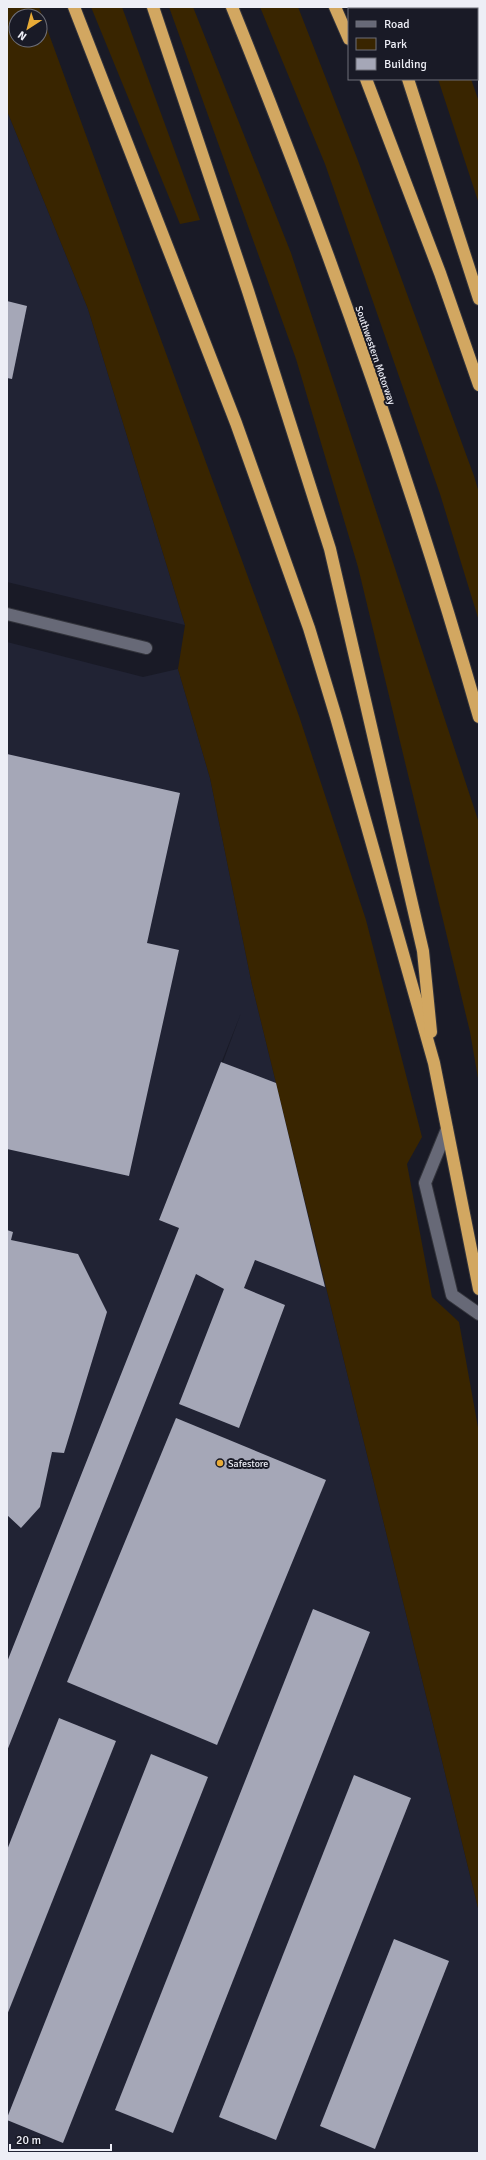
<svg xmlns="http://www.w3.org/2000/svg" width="486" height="2160" font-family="Signika,sans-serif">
<rect width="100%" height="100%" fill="#191a26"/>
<!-- built -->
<g fill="#212334" fill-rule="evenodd">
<path d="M 7,111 L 88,309 L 185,625 L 7,582 Z"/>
<path d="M 7,642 L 143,677 L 178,669 L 210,778 L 252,985 L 479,1912 L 479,2153 L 7,2153 ZM 241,1013 L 223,1062 L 163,1222 L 159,1220 Z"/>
</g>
<!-- green -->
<g fill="#392500" fill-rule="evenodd">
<path d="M 7,7 L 39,7 L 299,716 L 366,920 L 422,1137 L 407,1164 L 432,1297 L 459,1322 L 479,1433 L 479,1912 L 252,985 L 210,778 L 178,669 L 185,625 L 88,309 L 7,111 ZM 16,16 L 40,16 L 40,40 L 16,40 Z"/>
<path d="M 91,7 L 122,7 L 200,220 L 180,224 Z"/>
<path d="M 169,7 L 193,7 L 291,253 L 479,823 L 479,1084 L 470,1032 L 358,567 L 296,359 Z"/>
<path d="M 260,7 L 298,7 L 357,158 L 474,476 L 479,493 L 479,621 L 440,494 L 325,164 Z"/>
<path d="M 438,79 L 471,79 L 479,102 L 479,204 Z"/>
</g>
<!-- building -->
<g fill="#a5a7b7">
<path d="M 7,301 L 27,306 L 12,379 L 7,378 Z"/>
<path d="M 7,754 L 180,793 L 147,943 L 179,950 L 129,1176 L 7,1149 Z"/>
<path d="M 221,1062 L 276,1083 L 325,1287 L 255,1260 L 244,1288 L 285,1305 L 239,1428 L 179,1404 L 224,1289 L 196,1274 L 7,1751 L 7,1662 L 179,1228 L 159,1220 Z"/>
<path d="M 7,1230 L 13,1232 L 11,1240 L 78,1254 L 107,1312 L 64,1453 L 52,1452 L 40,1507 L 21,1528 L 7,1515 Z"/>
<path d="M 176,1418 L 326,1480 L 217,1745 L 67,1682 Z"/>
<path d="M 313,1609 L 370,1632 L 173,2133 L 115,2110 Z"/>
<path d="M 59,1718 L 116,1741 L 7,2015 L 7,1850 Z"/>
<path d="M 151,1754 L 208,1777 L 63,2143 L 7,2120 L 7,2118 Z"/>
<path d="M 354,1775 L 411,1798 L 276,2140 L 219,2117 Z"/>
<path d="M 394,1939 L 449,1961 L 375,2149 L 320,2126 Z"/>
</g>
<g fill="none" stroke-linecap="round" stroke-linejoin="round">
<!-- minor casing -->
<g stroke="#33343c" stroke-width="14">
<g id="minor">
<path d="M 7,614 L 146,648"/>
<path d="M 447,1129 L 425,1183 L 452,1295 L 479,1314"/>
</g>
</g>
<!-- highway casing -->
<g stroke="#33343c" stroke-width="14">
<g id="highway">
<path d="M 74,7 L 236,423 L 309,628 L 336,717 L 434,1063 L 479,1289"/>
<path d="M 153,7 L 248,291 L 330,549 L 423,951 L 431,1032"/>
<path d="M 232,7 C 326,239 410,476 479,717"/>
<path d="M 335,7 L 349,39"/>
<path d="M 385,7 L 386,9"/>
<path d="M 471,7 L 471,9"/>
<path d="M 477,24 L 479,29"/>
<path d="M 366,79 L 440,273 L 479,385"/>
<path d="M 408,79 L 479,299"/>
</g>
</g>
<!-- minor -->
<use href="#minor" stroke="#676977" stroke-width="12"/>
<!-- highway -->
<use href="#highway" stroke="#d2a761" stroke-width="12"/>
</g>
<!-- markers -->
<circle fill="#e8ab37" stroke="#191a26" stroke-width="1.5" cx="220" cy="1463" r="4"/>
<g text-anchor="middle" stroke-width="4" stroke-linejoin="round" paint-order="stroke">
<!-- street labels -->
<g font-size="10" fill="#edeef6" stroke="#191a26">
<text transform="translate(376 355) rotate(71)" y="4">Southwestern Motorway</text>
</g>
<!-- poi labels -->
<g font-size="10" fill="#edeef6" stroke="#191a26" text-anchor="start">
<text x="228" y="1467">Safestore</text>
</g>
</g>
<!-- border -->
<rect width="486" height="2160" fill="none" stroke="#edeef6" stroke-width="16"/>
<!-- legend -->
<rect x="348" y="8" width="130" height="72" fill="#191a26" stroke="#6e6f79"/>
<rect x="356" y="21" width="20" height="6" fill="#676977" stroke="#6e6f79"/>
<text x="384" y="28" font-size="12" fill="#edeef6">Road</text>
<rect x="356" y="38" width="20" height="12" fill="#392500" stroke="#6e6f79"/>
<text x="384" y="48" font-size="12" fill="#edeef6">Park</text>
<rect x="356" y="58" width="20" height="12" fill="#a5a7b7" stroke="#6e6f79"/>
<text x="384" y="68" font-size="12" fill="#edeef6">Building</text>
<!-- north arrow -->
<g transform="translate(28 28) rotate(216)"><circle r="19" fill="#191a26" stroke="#6e6f79"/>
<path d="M0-3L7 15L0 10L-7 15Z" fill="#e8ab37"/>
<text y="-6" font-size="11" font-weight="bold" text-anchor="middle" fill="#edeef6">N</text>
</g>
<!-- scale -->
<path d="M10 2144v6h101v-6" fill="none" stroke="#edeef6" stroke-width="2"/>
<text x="16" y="2144" font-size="12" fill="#edeef6" stroke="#191a26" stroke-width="3" paint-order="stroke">20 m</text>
</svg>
